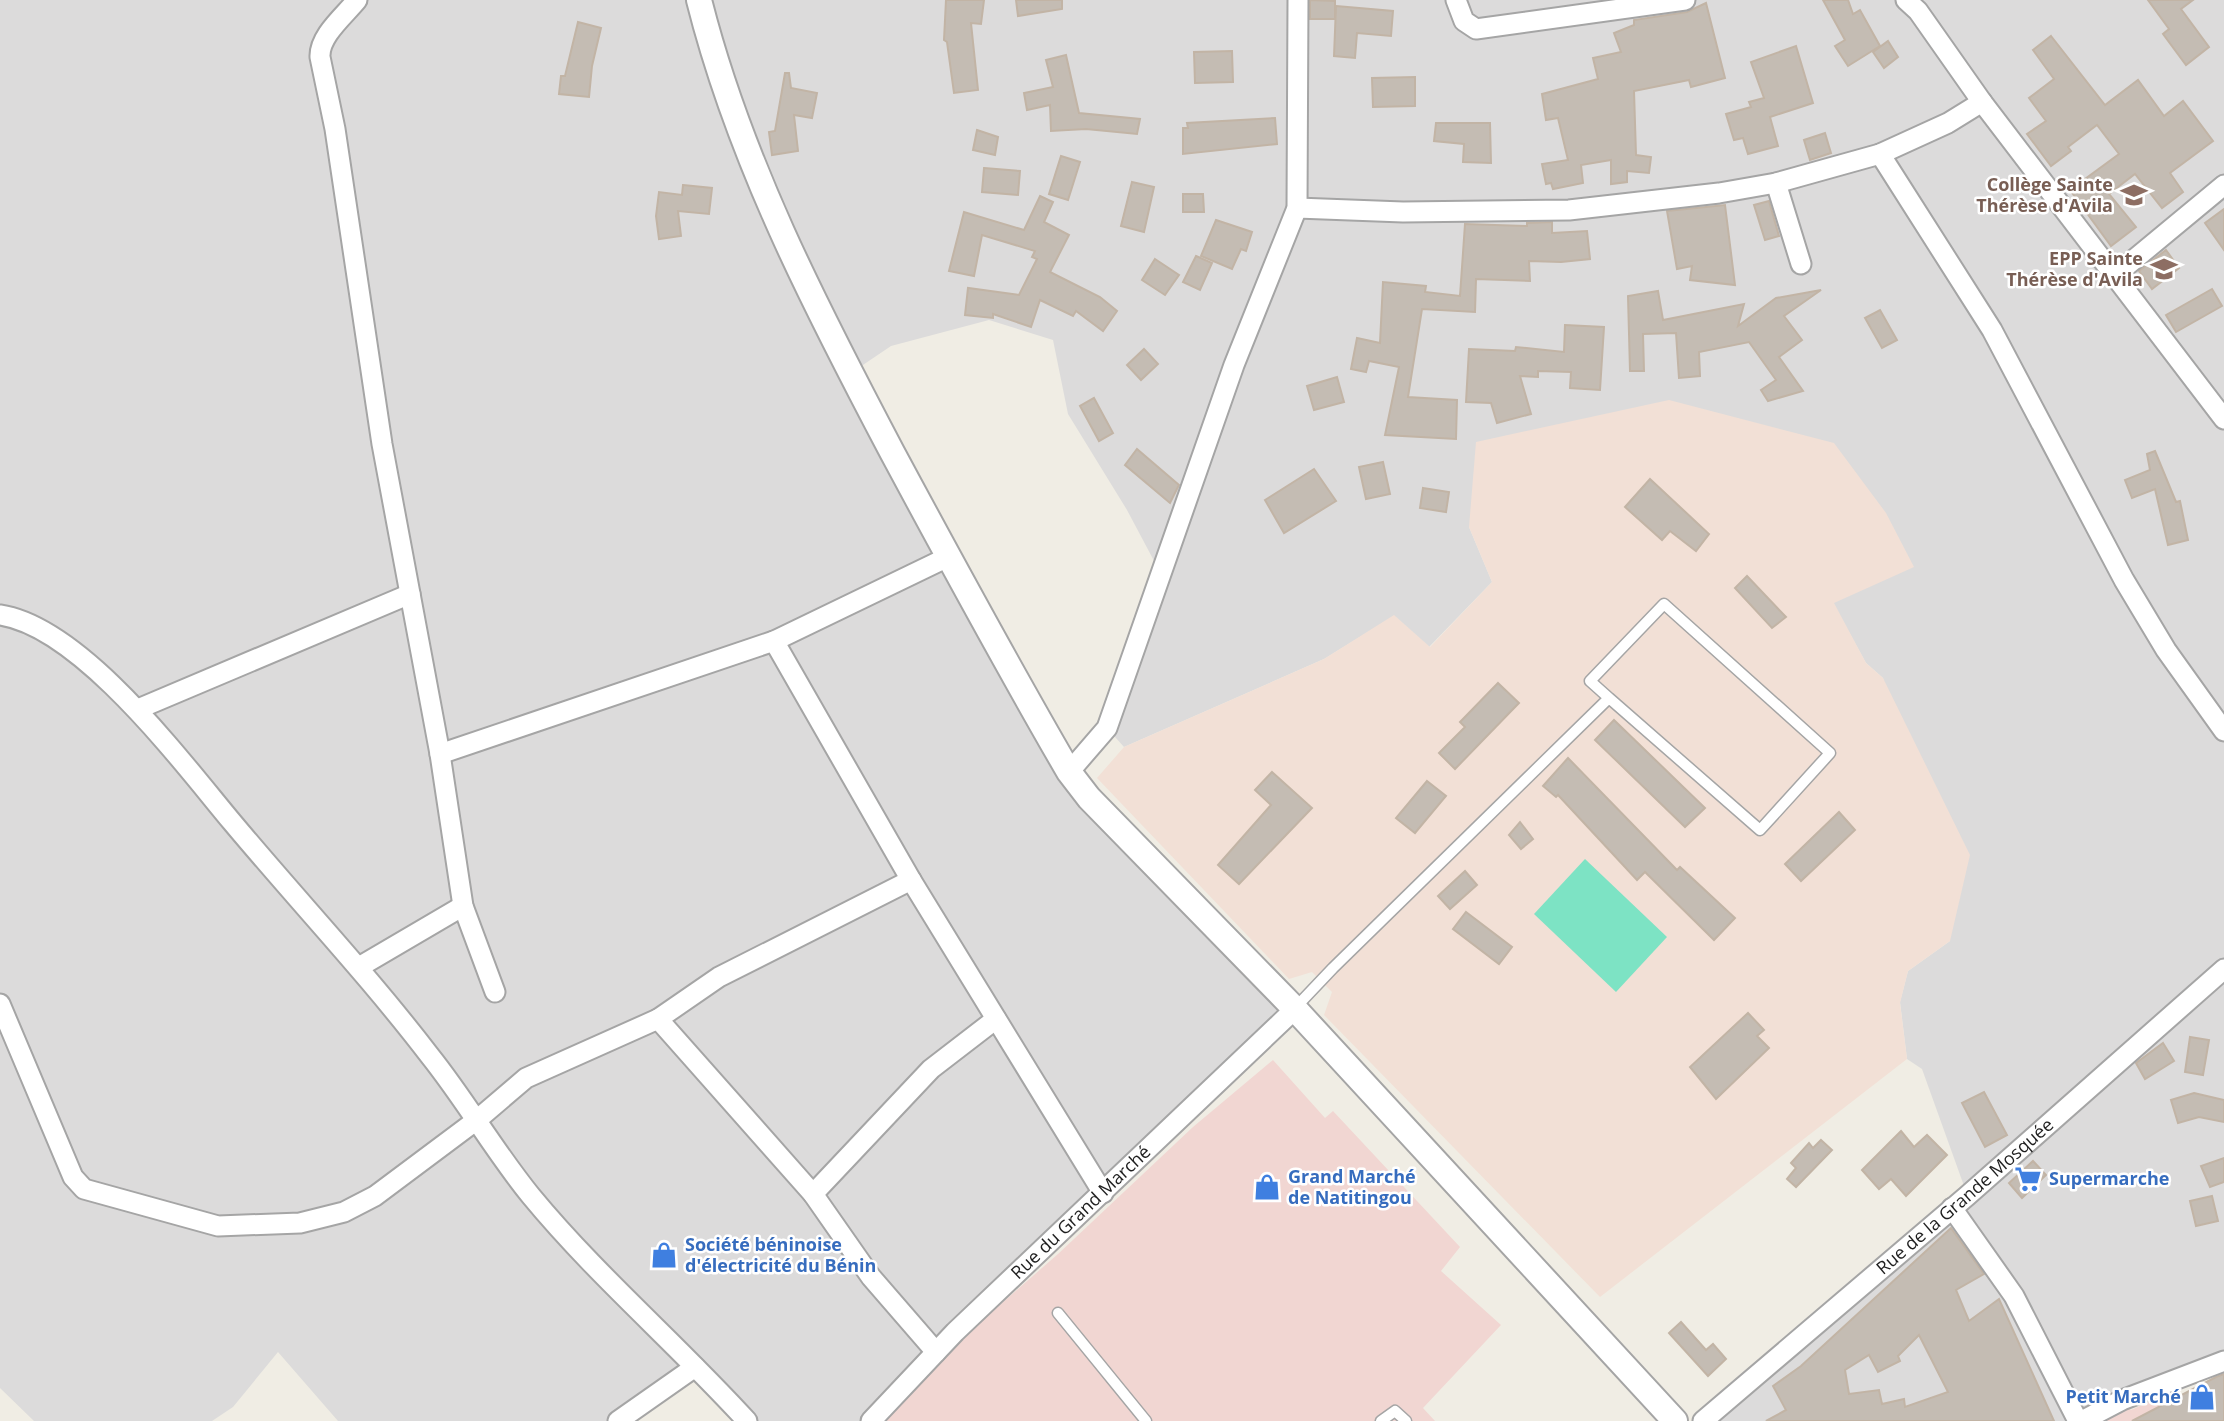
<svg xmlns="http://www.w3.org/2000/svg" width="2224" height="1421" font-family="'Open Sans',sans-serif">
<rect width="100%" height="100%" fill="#f0ede4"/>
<!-- residential -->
<path fill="#dcdbdb" d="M 0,0 L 2224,0 L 2224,1353 L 2081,1421 L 1714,1421 L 1968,1197 L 1922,1069 L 1907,1059 L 1900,1002 L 1908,971 L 1950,941 L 1883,678 L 1866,663 L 1833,603 L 1469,527 L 1492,582 L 1429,647 L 1394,616 L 1324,659 L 1124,747 L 1107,728 L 1161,574 L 1127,510 L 1068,414 L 1053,340 L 989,320 L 891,346 L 854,371 L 1073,770 L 1291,1008 L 868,1421 L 750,1421 L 698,1365 L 614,1421 L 338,1421 L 278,1352 L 233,1407 L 212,1421 L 34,1421 L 0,1388 Z"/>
<!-- commercial -->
<g fill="#f1d6d2">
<path d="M 1273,1060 L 1325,1118 L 1333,1111 L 1460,1247 L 1441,1271 L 1501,1325 L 1423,1408 L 1435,1421 L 883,1421 L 962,1338 L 1058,1254 L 1193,1127 Z"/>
<path d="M 2224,1372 L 2224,1421 L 2088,1421 L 2122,1402 L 2131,1410 L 2173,1391 L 2177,1398 Z"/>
</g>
<!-- military -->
<path fill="#f2e0d6" d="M 1669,400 L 1834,443 L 1886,513 L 1914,567 L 1834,603 L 1866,663 L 1883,678 L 1970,855 L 1950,941 L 1908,971 L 1900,1003 L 1907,1059 L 1600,1297 L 1324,1015 L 1332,992 L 1312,972 L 1289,979 L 1097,778 L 1124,747 L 1324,659 L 1394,615 L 1430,647 L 1492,582 L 1469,527 L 1476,442 Z"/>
<!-- pitch -->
<path fill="#7de3c4" d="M 1585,859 L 1667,937 L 1616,992 L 1534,914 Z"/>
<!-- building -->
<g fill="#c4bcb3" stroke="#c2b4a5" stroke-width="2" fill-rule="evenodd">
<path d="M 946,0 L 984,0 L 981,24 L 971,23 L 978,90 L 954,93 L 947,42 L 944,40 Z"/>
<path d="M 1016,0 L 1062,0 L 1062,9 L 1018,16 Z"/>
<path d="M 1310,0 L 1335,1 L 1335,19 L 1310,19 Z"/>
<path d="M 1823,0 L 1848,0 L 1853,14 L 1860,10 L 1880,46 L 1848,66 L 1835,46 L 1845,40 Z"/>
<path d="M 2148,0 L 2193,0 L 2181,9 L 2209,47 L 2186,65 L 2163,34 L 2169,29 Z"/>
<path d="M 1706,3 L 1725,78 L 1691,87 L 1689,80 L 1634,91 L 1636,155 L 1651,157 L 1649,173 L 1627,171 L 1627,182 L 1611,184 L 1611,160 L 1581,165 L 1583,183 L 1553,189 L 1551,183 L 1546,184 L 1542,164 L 1568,160 L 1558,118 L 1546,120 L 1542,94 L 1598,79 L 1593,58 L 1621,52 L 1614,33 L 1634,25 L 1634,20 L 1687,12 Z"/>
<path d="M 1336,6 L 1393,11 L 1391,36 L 1357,33 L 1355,58 L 1334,56 Z"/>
<path d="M 578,22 L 601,28 L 592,66 L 589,97 L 559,94 L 561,76 L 565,76 Z"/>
<path d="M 2051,36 L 2105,105 L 2138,80 L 2164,116 L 2183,101 L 2213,141 L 2170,173 L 2183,192 L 2162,208 L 2135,174 L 2109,194 L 2136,227 L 2111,246 L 2070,190 L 2119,154 L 2097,125 L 2068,147 L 2071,151 L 2051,166 L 2027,134 L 2046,121 L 2029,98 L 2054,79 L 2033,50 Z"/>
<path d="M 1888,41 L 1898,57 L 1884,68 L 1873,52 Z"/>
<path d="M 1796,46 L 1813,103 L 1770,117 L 1778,146 L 1748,154 L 1743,138 L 1734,140 L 1726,114 L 1751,107 L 1749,102 L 1764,98 L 1751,62 Z"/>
<path d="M 1232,51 L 1233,82 L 1195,83 L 1194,52 Z"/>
<path d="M 1066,55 L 1079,113 L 1140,119 L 1137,134 L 1086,129 L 1051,131 L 1050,105 L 1027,110 L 1024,93 L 1053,87 L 1046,60 Z"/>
<path d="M 785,73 L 789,73 L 791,88 L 817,93 L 812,118 L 794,115 L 798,151 L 772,155 L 769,132 L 775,131 Z"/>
<path d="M 1415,77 L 1415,106 L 1373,107 L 1372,78 Z"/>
<path d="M 1275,118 L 1277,144 L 1183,154 L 1183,128 L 1188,128 L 1187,123 Z"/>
<path d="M 1436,123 L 1490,123 L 1491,163 L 1463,162 L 1464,144 L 1434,141 Z"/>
<path d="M 977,130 L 998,137 L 995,155 L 973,150 Z"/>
<path d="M 1825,133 L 1831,153 L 1810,160 L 1804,140 Z"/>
<path d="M 1061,156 L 1080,162 L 1068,200 L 1049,194 Z"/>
<path d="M 984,168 L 1020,171 L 1018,195 L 982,192 Z"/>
<path d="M 1132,182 L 1154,187 L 1144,232 L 1121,226 Z"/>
<path d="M 683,185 L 712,188 L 709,214 L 678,211 L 681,236 L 659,239 L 656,216 L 659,192 L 682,195 Z"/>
<path d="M 1183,194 L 1203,194 L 1204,212 L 1183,212 Z"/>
<path d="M 1040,196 L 1053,202 L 1044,222 L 1069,235 L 1050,272 L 1100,297 L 1117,311 L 1103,331 L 1076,311 L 1073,316 L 1040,300 L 1031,327 L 993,314 L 993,318 L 965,315 L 968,288 L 1019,295 L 1037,259 L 1032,257 L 1035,251 L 982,235 L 974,276 L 949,271 L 964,212 L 1024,230 Z"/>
<path d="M 1769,201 L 1779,236 L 1765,240 L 1754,205 Z"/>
<path d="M 1725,205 L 1735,285 L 1690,280 L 1692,266 L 1677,269 L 1667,211 Z"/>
<path d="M 2224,209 L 2224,250 L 2205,223 Z"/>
<path d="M 1216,220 L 1252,232 L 1246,251 L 1241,249 L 1232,269 L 1201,256 Z"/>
<path d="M 1552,222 L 1552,233 L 1587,231 L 1590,259 L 1561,262 L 1529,261 L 1530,281 L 1476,279 L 1475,312 L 1422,309 L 1408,397 L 1457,400 L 1456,439 L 1385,435 L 1399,367 L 1369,361 L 1366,372 L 1351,369 L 1357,338 L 1380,343 L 1383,282 L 1426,286 L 1425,292 L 1460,296 L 1465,224 L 1527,226 L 1527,223 Z"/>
<path d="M 2166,250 L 2179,268 L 2152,289 L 2139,271 Z"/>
<path d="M 1196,256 L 1212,263 L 1200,290 L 1183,282 Z"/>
<path d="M 1155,259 L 1179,275 L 1165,295 L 1142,280 Z"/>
<path d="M 2212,289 L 2222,306 L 2176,332 L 2166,315 Z"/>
<path d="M 1821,290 L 1784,316 L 1802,340 L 1779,357 L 1803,391 L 1768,401 L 1761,390 L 1776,380 L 1749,342 L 1699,352 L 1700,376 L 1679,378 L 1676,333 L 1643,334 L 1644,371 L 1630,371 L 1628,296 L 1658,291 L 1663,320 L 1744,304 L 1738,326 L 1776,298 Z"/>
<path d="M 1880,310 L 1897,340 L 1882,348 L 1865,318 Z"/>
<path d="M 1565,325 L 1604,327 L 1600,390 L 1570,388 L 1571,372 L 1538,371 L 1538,377 L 1520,376 L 1531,414 L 1497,423 L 1491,403 L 1466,402 L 1469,349 L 1515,351 L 1516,347 L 1564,352 Z"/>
<path d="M 1144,349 L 1158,364 L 1141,380 L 1127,365 Z"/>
<path d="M 1337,377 L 1344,402 L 1314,410 L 1307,386 Z"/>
<path d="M 1094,398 L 1113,433 L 1099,441 L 1080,406 Z"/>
<path d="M 1137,449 L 1179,485 L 1170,503 L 1125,465 Z"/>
<path d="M 2155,451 L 2176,502 L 2180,501 L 2188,540 L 2168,545 L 2155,489 L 2132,498 L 2125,480 L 2150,470 L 2147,454 Z"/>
<path d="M 1383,462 L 1390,494 L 1366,499 L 1359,467 Z"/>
<path d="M 1314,469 L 1336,501 L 1284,533 L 1265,500 Z"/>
<path d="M 1650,479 L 1709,534 L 1696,551 L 1670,531 L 1662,540 L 1625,507 Z"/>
<path d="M 1423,488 L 1449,492 L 1446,512 L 1420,508 Z"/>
<path d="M 1747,576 L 1786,617 L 1772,628 L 1735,588 Z"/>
<path d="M 1498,683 L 1519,703 L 1455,769 L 1439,753 L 1465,727 L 1460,722 Z"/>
<path d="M 1614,720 L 1705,808 L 1685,827 L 1595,740 Z"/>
<path d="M 1568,758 L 1677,870 L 1680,867 L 1735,918 L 1714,940 L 1645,872 L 1637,880 L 1558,795 L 1556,797 L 1543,786 Z"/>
<path d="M 1272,772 L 1312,808 L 1239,884 L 1218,865 L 1271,805 L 1255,790 Z"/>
<path d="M 1427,781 L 1446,796 L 1415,833 L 1396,818 Z"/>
<path d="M 1839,812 L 1855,830 L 1801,881 L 1785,864 Z"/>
<path d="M 1520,822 L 1533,839 L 1521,849 L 1509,835 Z"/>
<path d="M 1465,871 L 1477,885 L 1450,909 L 1438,896 Z"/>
<path d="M 1466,912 L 1512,947 L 1499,964 L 1453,929 Z"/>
<path d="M 1748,1013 L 1764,1030 L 1757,1036 L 1769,1048 L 1716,1099 L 1690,1067 Z"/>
<path d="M 2190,1037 L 2209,1040 L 2203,1075 L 2185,1072 Z"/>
<path d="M 2163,1043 L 2174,1061 L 2145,1079 L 2136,1063 Z"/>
<path d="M 1984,1092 L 2007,1135 L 1985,1147 L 1962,1103 Z"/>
<path d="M 2194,1093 L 2224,1100 L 2224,1122 L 2199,1117 L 2178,1123 L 2171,1100 Z"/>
<path d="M 1901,1131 L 1914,1147 L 1927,1135 L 1947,1155 L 1906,1196 L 1891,1179 L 1879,1189 L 1862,1170 Z"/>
<path d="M 1821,1140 L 1832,1150 L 1796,1187 L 1787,1179 L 1796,1168 L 1791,1163 L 1809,1143 L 1813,1148 Z"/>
<path d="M 2224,1158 L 2224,1182 L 2210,1187 L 2201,1166 Z"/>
<path d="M 2033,1161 L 2046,1175 L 2022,1198 L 2009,1183 Z"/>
<path d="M 2212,1196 L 2218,1221 L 2196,1226 L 2190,1201 Z"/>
<path d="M 1951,1228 L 1984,1274 L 1956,1290 L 1969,1321 L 1999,1299 L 2054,1421 L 1766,1421 L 1786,1410 L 1773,1386 L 1801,1366 ZM 1919,1335 L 1948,1392 L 1905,1407 L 1904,1399 L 1882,1404 L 1879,1390 L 1849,1394 L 1845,1370 L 1869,1355 L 1878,1372 L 1900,1361 L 1898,1356 Z"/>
<path d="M 1681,1322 L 1706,1350 L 1713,1344 L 1726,1359 L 1708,1376 L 1669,1333 Z"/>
<path d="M 2224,1374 L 2224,1421 L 2132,1421 L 2216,1377 Z"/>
</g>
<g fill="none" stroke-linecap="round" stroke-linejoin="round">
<!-- service casing -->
<g stroke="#a5a5a5" stroke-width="13">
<g id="service">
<path d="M 1295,1008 L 1333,968 L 1609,698 L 1760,830 L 1830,753 L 1664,604 L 1590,681 L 1609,698"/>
<path d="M 1058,1313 L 1146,1421"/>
<path d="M 1381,1421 L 1395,1411 L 1406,1421"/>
</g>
</g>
<!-- minor casing -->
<g stroke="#a5a5a5" stroke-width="23">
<g id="minor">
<path d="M 357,0 C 344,16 319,36 320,57 L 335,129 L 382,444 L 440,754 L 463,906 L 495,992"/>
<path d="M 1456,0 L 1464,21 L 1476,29 L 1685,0"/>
<path d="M 1906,0 L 1918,11 L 1982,102 L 2224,419"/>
<path d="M 1982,102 L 1948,123 L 1880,154 L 1992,330 L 2124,580 L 2166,650 L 2224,731"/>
<path d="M 1776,183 L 1801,264"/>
<path d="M 1297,208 L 1403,212 L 1569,210 L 1719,193 L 1776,183 L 1880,154"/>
<path d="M 2113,277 L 2224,185"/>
<path d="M 0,615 C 81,627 181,761 232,822 C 298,901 368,975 430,1056 C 466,1101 495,1152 531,1196 C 597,1276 677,1344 747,1421"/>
<path d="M 774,641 L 911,880 L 1103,1193"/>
<path d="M 138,709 L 410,594"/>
<path d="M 440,754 L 774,641 L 948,557"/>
<path d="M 1069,772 L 1107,728 L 1234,365 L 1297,208 L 1298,0"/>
<path d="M 359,967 L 463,906"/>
<path d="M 0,1004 L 73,1177 L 84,1189 L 218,1226 L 300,1223 L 344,1212 L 375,1196 L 478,1119 L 526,1078 L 658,1019 L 813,1194 L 871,1277 L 936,1352"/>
<path d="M 658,1019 L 719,977 L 911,880"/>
<path d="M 813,1194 L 931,1069 L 996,1019"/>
<path d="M 1952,1208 L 2014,1296 L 2078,1421"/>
<path d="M 618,1421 L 695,1367"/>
<path id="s1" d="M 871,1421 L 955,1332 L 1295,1009"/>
<path id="s2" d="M 1703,1421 L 1967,1196 L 2224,969"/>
<path d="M 2082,1421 L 2122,1400 L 2224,1361"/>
</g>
</g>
<!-- tertiary casing -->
<g stroke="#a5a5a5" stroke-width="28">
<path id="tertiary" d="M 699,0 C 739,159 816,308 892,452 C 950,560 1008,667 1069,772 L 1089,798 L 1295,1009 L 1675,1421"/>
</g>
<!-- service -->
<use href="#service" stroke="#fff" stroke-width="10"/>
<!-- minor -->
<use href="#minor" stroke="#fff" stroke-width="19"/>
<!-- tertiary -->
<use href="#tertiary" stroke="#fff" stroke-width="24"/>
</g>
<!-- icons -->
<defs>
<g id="school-bare" transform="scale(2.1)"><path d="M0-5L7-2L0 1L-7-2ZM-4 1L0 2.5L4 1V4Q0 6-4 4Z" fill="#8d6e63" stroke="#fff" stroke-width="2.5" paint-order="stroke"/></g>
<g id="supermarket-bare" transform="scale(2.1)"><path d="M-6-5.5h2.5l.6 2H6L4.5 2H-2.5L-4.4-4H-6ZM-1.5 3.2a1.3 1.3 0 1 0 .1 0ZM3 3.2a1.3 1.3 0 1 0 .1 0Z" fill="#3f7fe0" stroke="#fff" stroke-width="2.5" paint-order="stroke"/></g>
<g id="shop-bare" transform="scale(2.1)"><path d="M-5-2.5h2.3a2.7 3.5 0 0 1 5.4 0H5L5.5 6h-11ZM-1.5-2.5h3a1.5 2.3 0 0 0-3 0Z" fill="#3f7fe0" stroke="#fff" stroke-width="2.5" paint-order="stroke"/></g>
</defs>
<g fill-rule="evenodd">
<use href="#school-bare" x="2134" y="195"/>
<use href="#school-bare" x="2164" y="269"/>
<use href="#supermarket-bare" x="2028" y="1179"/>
<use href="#shop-bare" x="1267" y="1187"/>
<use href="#shop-bare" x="664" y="1255"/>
<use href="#shop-bare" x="2202" y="1397"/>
</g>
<g text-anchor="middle" stroke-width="5" stroke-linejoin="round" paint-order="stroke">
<!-- education labels -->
<g font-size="18" font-weight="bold" fill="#785e54" stroke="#fff" text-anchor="end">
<text x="2113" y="191">Collège Sainte<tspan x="2113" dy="21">Thérèse d'Avila</tspan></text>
<text x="2143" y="265">EPP Sainte<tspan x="2143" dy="21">Thérèse d'Avila</tspan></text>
</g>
<!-- shop labels -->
<g font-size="18" font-weight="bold" fill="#366cbe" stroke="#fff" text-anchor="start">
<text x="1288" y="1183">Grand Marché<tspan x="1288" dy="21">de Natitingou</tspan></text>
<text x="2049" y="1185">Supermarche</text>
<text x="685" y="1251">Société béninoise<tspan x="685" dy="21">d'électricité du Bénin</tspan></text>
<text x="2181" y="1403" text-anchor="end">Petit Marché</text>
</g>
<!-- street labels -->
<g font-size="18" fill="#1e1e1e" stroke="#fff">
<text dy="6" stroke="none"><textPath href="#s2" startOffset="345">Rue de la Grande Mosquée</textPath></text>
<text dy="6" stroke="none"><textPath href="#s1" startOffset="296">Rue du Grand Marché</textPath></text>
</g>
</g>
</svg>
